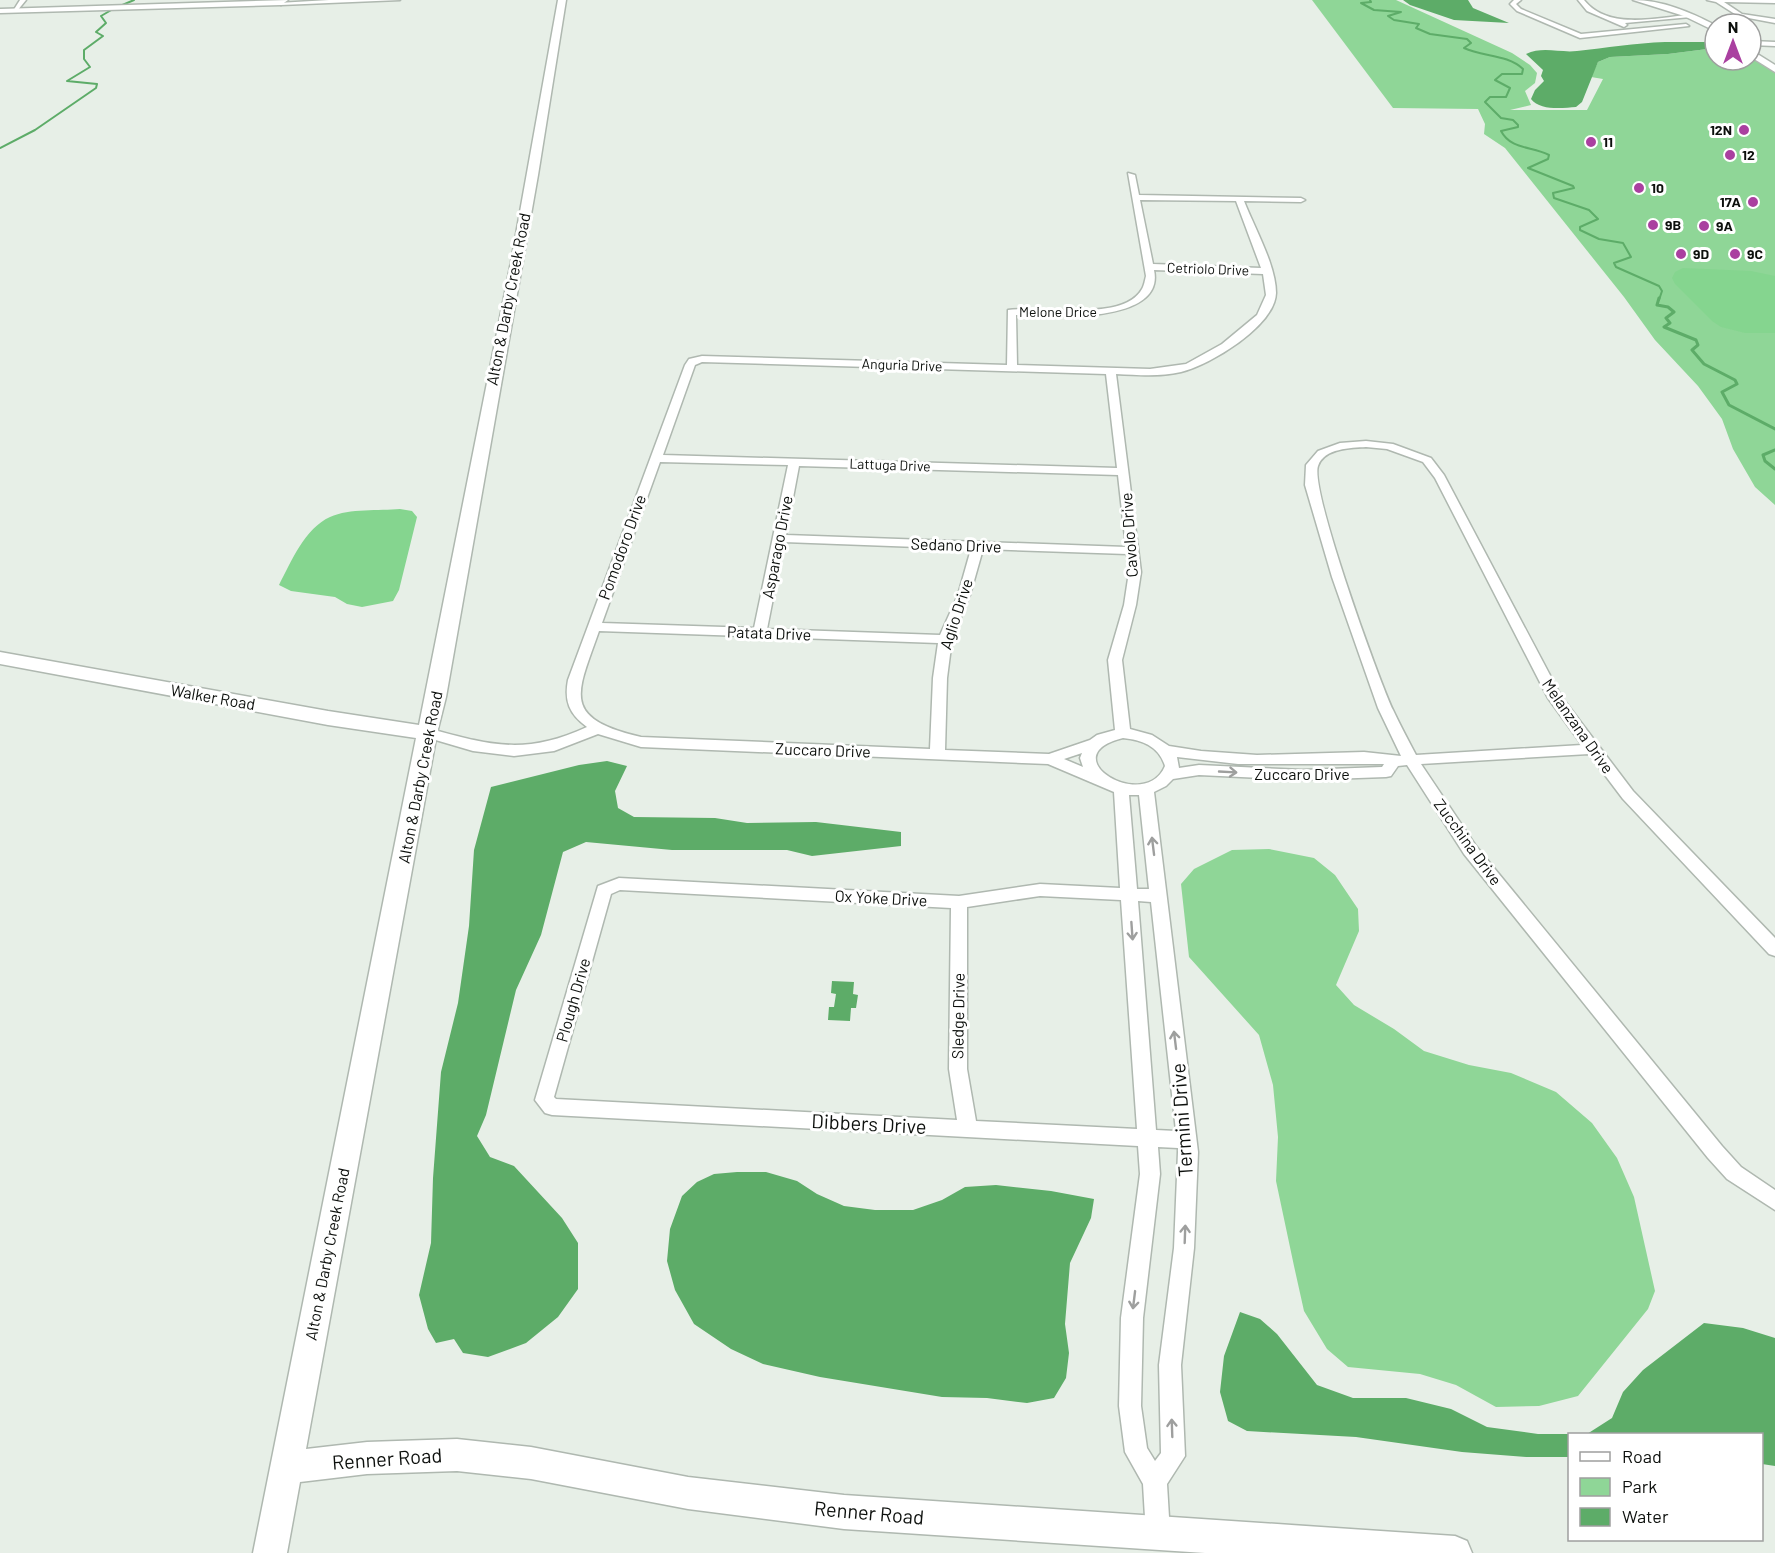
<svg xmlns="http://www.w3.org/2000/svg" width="1775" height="1553" font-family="Barlow,sans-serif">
<rect width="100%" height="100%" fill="#e7efe7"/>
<!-- green -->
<g fill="#8fd697">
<path d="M 1312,0 L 1396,0 L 1512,53 L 1530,65 L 1537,73 L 1535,83 L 1525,91 L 1531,105 L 1510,110 L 1587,110 L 1603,79 L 1591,77 L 1598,62 L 1610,57 L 1668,54 L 1715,48 L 1715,60 L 1751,60 L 1751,53 L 1775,69 L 1775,505 L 1755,487 L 1733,449 L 1722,419 L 1698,386 L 1655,340 L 1624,297 L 1505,148 L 1484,134 L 1485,124 L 1478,109 L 1393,108 Z"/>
<path d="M 1269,849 L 1314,858 L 1335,875 L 1358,909 L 1359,931 L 1336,985 L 1354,1005 L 1394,1029 L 1424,1051 L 1469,1065 L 1511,1073 L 1556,1092 L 1592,1123 L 1617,1158 L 1634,1197 L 1655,1291 L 1648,1309 L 1578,1396 L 1539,1406 L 1496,1407 L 1456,1385 L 1420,1374 L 1348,1367 L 1327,1349 L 1304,1311 L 1294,1266 L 1276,1181 L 1278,1137 L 1273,1085 L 1259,1035 L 1189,957 L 1181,884 L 1194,869 L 1232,850 Z"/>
</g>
<!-- forest -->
<g fill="#85d58f">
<path d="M 1683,268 L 1751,271 L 1775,276 L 1775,333 L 1745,333 L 1721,327 L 1712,321 L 1675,284 L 1672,278 L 1675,272 Z"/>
<path d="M 400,509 L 412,511 L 417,517 L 399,590 L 393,601 L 362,607 L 347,604 L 335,597 L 291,591 L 279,585 C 291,562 305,528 330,517 C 350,508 379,511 400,509 Z"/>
</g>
<!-- water -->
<g fill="#5dac68">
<path d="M 1403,0 L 1468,0 L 1473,8 L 1509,23 L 1454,20 L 1410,5 Z"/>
<path d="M 1665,42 L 1715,42 L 1715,48 L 1668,54 L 1610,57 L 1598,62 L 1582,102 L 1576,107 C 1563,108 1540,111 1531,99 L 1535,90 L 1544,81 L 1541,76 L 1543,70 L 1526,54 C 1543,46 1559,53 1577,51 C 1606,48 1635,43 1665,42 Z"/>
<path d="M 607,761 L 627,766 L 615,791 L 618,808 L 634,817 L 715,818 L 747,823 L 816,822 L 901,832 L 901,846 L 812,856 L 787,850 L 672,850 L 586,842 L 563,852 L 541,935 L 516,990 L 486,1115 L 477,1136 L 490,1157 L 514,1166 L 562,1218 L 578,1243 L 578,1289 L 558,1317 L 526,1343 L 488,1357 L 463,1353 L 454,1339 L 436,1343 L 428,1329 L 419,1295 L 431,1243 L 433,1178 L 441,1072 L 458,1003 L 469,926 L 474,850 L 491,787 L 579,765 Z"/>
<path d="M 832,981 L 854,982 L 853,994 L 858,995 L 856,1008 L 851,1008 L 850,1021 L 828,1020 L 829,1007 L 834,1007 L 836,994 L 831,993 Z"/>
<path d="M 737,1172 L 766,1172 L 797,1181 L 817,1194 L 844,1206 L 875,1210 L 913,1210 L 942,1200 L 965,1187 L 996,1185 L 1051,1191 L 1094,1199 L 1091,1218 L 1070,1263 L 1065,1324 L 1069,1353 L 1066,1378 L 1054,1398 L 1027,1403 L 987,1398 L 942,1397 L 820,1377 L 763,1364 L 731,1349 L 694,1324 L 675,1290 L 667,1261 L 670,1229 L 682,1196 L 697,1182 L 714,1174 Z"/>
<path d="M 1240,1312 L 1260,1319 L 1277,1334 L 1317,1385 L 1353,1398 L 1406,1398 L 1451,1409 L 1487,1427 L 1538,1434 L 1587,1434 L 1612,1418 L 1623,1392 L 1643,1370 L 1704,1323 L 1743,1328 L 1775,1338 L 1775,1466 L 1762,1464 L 1762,1434 L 1570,1434 L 1569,1457 L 1526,1457 L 1462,1452 L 1356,1437 L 1247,1431 L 1228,1421 L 1220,1392 L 1224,1356 Z"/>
</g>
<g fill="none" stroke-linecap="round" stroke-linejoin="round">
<!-- stream-far1 -->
<g stroke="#5dac68" stroke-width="2">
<path d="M 1370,0 L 1371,2 L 1361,3 L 1374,10 L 1401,12 L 1388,16 L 1394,20 L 1419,24 L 1416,28 L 1430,34 L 1467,39 L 1471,43 L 1464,48 C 1483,57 1507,54 1523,69 L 1522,74 L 1502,74 L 1495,80 L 1510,88 L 1506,97 L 1490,97 L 1485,102 L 1501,118 L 1513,120 L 1518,125 L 1518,127 L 1501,131 C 1511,150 1532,146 1549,155 L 1548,159 L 1528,168 L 1573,186 L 1574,188 L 1553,193 L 1554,198 L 1589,210 L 1598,219 L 1580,227 L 1580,230 L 1599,239 L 1623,243 L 1631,257 L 1614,263 L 1616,267 L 1659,286 L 1662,291 L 1659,300"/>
<path d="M 120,6 L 134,0"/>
<path d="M 0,148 L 35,130 L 96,88 L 97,84 L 67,81 L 90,67 L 84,59 L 84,50 L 103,36 L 96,32 L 106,23 L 101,16 L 113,9"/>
</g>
<!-- stream -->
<g stroke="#5dac68" stroke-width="3">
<path d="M 1659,298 L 1657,305 L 1668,307 L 1674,312 L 1666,318 L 1670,323 L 1664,327 L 1696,340 L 1698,345 L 1692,350 L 1704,364 L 1735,380 L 1737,384 L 1722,392 L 1729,405 L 1775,429"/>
<path d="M 1775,450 L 1763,455 L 1765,461 L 1775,469"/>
</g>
<!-- street casing -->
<g stroke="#afb8b0" stroke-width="3">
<g id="street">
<path d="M 20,0 L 26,0 L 17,11 L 13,11 Z"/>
<path d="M 329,0 L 400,0 L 281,5 L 278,3 Z"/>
<path d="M 1514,0 L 1521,0 L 1516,4 L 1521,9 L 1581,34 L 1686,24 L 1689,26 L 1580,38 L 1517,11 L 1510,4 Z"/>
<path d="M 1578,0 L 1584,0 C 1608,30 1654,18 1688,15 L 1691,17 L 1625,23 L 1627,25 L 1624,27 L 1587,11 Z"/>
<path d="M 1707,0 L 1775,0 L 1775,3 L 1724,2 L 1742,14 L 1775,19 L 1775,23 L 1738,16 L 1716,2 Z"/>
<path d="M 1751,41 L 1775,42 L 1775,46 L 1751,45 Z"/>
<path d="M 1128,173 L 1135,175 L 1139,195 L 1301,198 L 1305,200 L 1301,202 L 1244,201 C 1254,227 1276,265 1276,293 C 1275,326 1210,365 1181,372 C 1160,377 1138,375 1116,374 L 1141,572 L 1136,605 L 1122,660 L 1130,729 L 1152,735 L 1169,746 L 1201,751 L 1257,755 L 1364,752 L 1401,756 L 1378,708 L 1332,577 L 1305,485 L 1306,465 L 1318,451 L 1340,443 L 1366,441 L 1393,444 L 1431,458 L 1444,475 L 1561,696 L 1633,791 L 1775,938 L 1775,956 L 1769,954 L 1623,799 L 1589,754 L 1421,764 L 1476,846 L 1722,1146 L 1741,1167 L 1775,1190 L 1775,1210 L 1727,1179 L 1708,1158 L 1464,854 L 1407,765 L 1398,766 L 1391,776 L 1386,777 L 1302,780 L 1199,775 L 1173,779 L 1166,786 L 1154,792 L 1198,1152 L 1194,1248 L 1181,1365 L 1185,1456 L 1167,1484 L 1170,1534 L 1166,1542 L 1158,1546 L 1150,1542 L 1146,1534 L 1143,1484 L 1125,1452 L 1119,1406 L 1121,1318 L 1140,1174 L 1138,1146 L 552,1115 L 545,1113 L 535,1100 L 598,886 L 619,878 L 959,896 L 1040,884 L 1120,888 L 1114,792 L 1048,764 L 641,747 L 598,734 L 554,751 L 514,756 L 473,751 L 422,736 L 420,733 L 427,728 C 490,745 524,756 587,727 C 569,714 564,701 568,680 L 685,365 L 689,359 L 702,356 L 1007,365 L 1008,310 C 1039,305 1123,323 1142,289 C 1144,286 1145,280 1146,276 ZM 1140,200 L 1236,201 L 1261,268 L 1153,264 ZM 1154,270 L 1263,274 L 1266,295 L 1257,315 L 1222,344 L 1186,364 L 1150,369 L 1017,365 L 1016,315 C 1047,317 1166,325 1154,270 ZM 702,362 L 1106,374 L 1117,468 L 663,455 L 695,365 ZM 1366,447 L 1387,449 L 1423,462 L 1435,478 L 1548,698 L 1582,745 L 1416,755 C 1408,740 1400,725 1393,710 C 1378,678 1310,490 1318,466 C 1324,448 1351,448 1366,447 ZM 660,462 L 788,465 L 754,628 L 602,623 ZM 799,466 L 1118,475 L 1126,547 L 786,535 ZM 784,542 L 971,549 L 958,595 L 940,635 L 767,629 ZM 983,549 L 1127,554 L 1129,572 L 1124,605 L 1108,660 L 1115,730 L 1097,735 L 1090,740 L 1049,754 L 945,750 L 947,678 L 952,639 L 970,595 ZM 599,631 L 938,643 L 933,678 L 930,749 L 641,737 C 560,718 577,694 599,631 ZM 1123,738 C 1142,740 1159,746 1165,766 C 1145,814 1050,756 1123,738 ZM 1082,753 L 1080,758 L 1083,767 L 1064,759 ZM 1177,757 L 1238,764 L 1384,764 L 1382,767 L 1302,770 L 1199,765 L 1179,768 ZM 1129,795 L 1139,795 L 1149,889 L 1137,889 ZM 620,890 L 951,908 L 949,1069 L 957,1120 L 556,1099 L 554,1097 L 611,894 ZM 1040,896 L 1121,900 L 1137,1129 L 976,1121 L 967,1069 L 967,907 ZM 1138,901 L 1151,902 L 1176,1131 L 1156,1130 ZM 1158,1147 L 1178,1148 L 1178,1152 L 1174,1248 L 1159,1365 L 1161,1453 L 1155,1461 L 1147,1448 L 1141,1406 L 1143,1318 L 1160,1174 Z"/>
</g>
</g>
<!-- secondary casing -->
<g stroke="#afb8b0" stroke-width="3">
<g id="secondary">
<path d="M 288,0 L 281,5 L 0,13 L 0,9 Z"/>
<path d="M 558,0 L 566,0 L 538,175 L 446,697 L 437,733 L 306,1449 L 367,1442 L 457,1439 L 531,1447 L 688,1477 L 844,1495 L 1455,1536 L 1467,1541 L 1472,1553 L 1205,1553 L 844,1529 L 688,1509 L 531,1479 L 457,1471 L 367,1474 L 300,1482 L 287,1553 L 253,1553 L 416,738 L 328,725 L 0,664 L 0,652 L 328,711 L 419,725 L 511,262 Z"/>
<path d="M 1633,0 C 1662,0 1690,12 1715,25 L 1715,31 L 1684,16 Z"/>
<path d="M 1751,50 L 1775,65 L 1775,72 L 1751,57 Z"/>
</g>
</g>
<!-- street -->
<use href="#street" fill="#fff" fill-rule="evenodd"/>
<!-- secondary -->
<use href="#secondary" fill="#fff" fill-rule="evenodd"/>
</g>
<!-- one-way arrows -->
<defs><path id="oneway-shaft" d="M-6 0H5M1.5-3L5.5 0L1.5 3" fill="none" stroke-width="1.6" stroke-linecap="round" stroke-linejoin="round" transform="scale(1.5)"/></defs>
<g stroke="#9e9f9e">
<use href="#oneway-shaft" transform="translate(1228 772) rotate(3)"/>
<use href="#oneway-shaft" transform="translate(1153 846) rotate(-97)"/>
<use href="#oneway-shaft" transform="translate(1132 931) rotate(86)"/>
<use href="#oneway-shaft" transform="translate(1175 1040) rotate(-97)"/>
<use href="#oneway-shaft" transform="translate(1185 1234) rotate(-88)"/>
<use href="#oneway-shaft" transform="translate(1134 1300) rotate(97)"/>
<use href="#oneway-shaft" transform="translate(1172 1428) rotate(-92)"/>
</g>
<!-- markers -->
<g fill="#aa40a0" stroke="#fff" stroke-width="2">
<circle cx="1744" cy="130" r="6"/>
<circle cx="1591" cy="142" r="6"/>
<circle cx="1730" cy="155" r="6"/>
<circle cx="1639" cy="188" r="6"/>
<circle cx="1753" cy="202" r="6"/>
<circle cx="1653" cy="225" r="6"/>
<circle cx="1704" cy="226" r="6"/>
<circle cx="1681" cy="254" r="6"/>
<circle cx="1735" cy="254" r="6"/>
</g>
<g text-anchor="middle" stroke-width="6" stroke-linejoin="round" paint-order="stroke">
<!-- far-poi labels -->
<g font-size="14" font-weight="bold" fill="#0d100d" stroke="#fff" text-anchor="start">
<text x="1732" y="135" text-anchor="end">12N</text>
<text x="1603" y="147">11</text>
<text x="1742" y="160">12</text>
<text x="1651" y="193">10</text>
<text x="1741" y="207" text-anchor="end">17A</text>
<text x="1665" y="230">9B</text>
<text x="1716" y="231">9A</text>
<text x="1693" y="259">9D</text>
<text x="1747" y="259">9C</text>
</g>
<!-- far-street labels -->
<g font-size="14" fill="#0d100d" stroke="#fff">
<text transform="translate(1208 269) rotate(2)" y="5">Cetriolo Drive</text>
<text x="1058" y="317">Melone Drice</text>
<text transform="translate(902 365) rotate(2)" y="5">Anguria Drive</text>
<text transform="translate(890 465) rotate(2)" y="5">Lattuga Drive</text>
</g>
<!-- street labels -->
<g font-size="16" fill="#0d100d" stroke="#fff">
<text transform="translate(508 299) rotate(-79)" y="6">Alton &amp; Darby Creek Road</text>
<text transform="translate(1129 535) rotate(-94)" y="6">Cavolo Drive</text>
<text transform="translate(956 545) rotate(2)" y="6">Sedano Drive</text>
<text transform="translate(622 547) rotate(-70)" y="6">Pomodoro Drive</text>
<text transform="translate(777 547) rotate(-79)" y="6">Asparago Drive</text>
<text transform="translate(956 614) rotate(-72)" y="6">Aglio Drive</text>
<text transform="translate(769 633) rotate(2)" y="6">Patata Drive</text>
<text transform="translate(213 697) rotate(10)" y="6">Walker Road</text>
<text transform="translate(1578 726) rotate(55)" y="6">Melanzana Drive</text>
<text transform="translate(823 750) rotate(2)" y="6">Zuccaro Drive</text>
<text x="1302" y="780">Zuccaro Drive</text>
<text transform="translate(420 777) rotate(-79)" y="6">Alton &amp; Darby Creek Road</text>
<text transform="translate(1468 842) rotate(54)" y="6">Zucchina Drive</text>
<text transform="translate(881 898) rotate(3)" y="6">Ox Yoke Drive</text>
<text transform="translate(573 1000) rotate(-74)" y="6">Plough Drive</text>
<text transform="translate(958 1016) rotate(-89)" y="6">Sledge Drive</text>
<text transform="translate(327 1254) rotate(-79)" y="6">Alton &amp; Darby Creek Road</text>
</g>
<!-- near-street labels -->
<g font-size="20" fill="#0d100d" stroke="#fff">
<text transform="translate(1182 1120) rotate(-94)" y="7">Termini Drive</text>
<text transform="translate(869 1124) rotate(3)" y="7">Dibbers Drive</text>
<text transform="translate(387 1459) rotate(-4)" y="7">Renner Road</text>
<text transform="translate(869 1513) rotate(5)" y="7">Renner Road</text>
</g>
</g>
<!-- legend -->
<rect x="1568" y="1433" width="195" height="108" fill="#ffffff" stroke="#9e9f9e" stroke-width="1.5"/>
<rect x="1580" y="1452" width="30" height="9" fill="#ffffff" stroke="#9e9f9e" stroke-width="1.5"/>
<text x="1622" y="1463" font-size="18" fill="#0d100d">Road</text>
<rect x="1580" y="1478" width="30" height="18" fill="#8fd697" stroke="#9e9f9e" stroke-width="1.5"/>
<text x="1622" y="1493" font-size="18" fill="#0d100d">Park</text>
<rect x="1580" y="1508" width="30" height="18" fill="#5dac68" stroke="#9e9f9e" stroke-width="1.5"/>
<text x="1622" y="1523" font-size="18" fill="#0d100d">Water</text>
<!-- north arrow -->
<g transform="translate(1733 42)"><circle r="28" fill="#ffffff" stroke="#9e9f9e" stroke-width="1.5"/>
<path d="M0-4.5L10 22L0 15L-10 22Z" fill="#aa40a0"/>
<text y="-9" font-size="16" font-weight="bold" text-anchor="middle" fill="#0d100d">N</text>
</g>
</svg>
